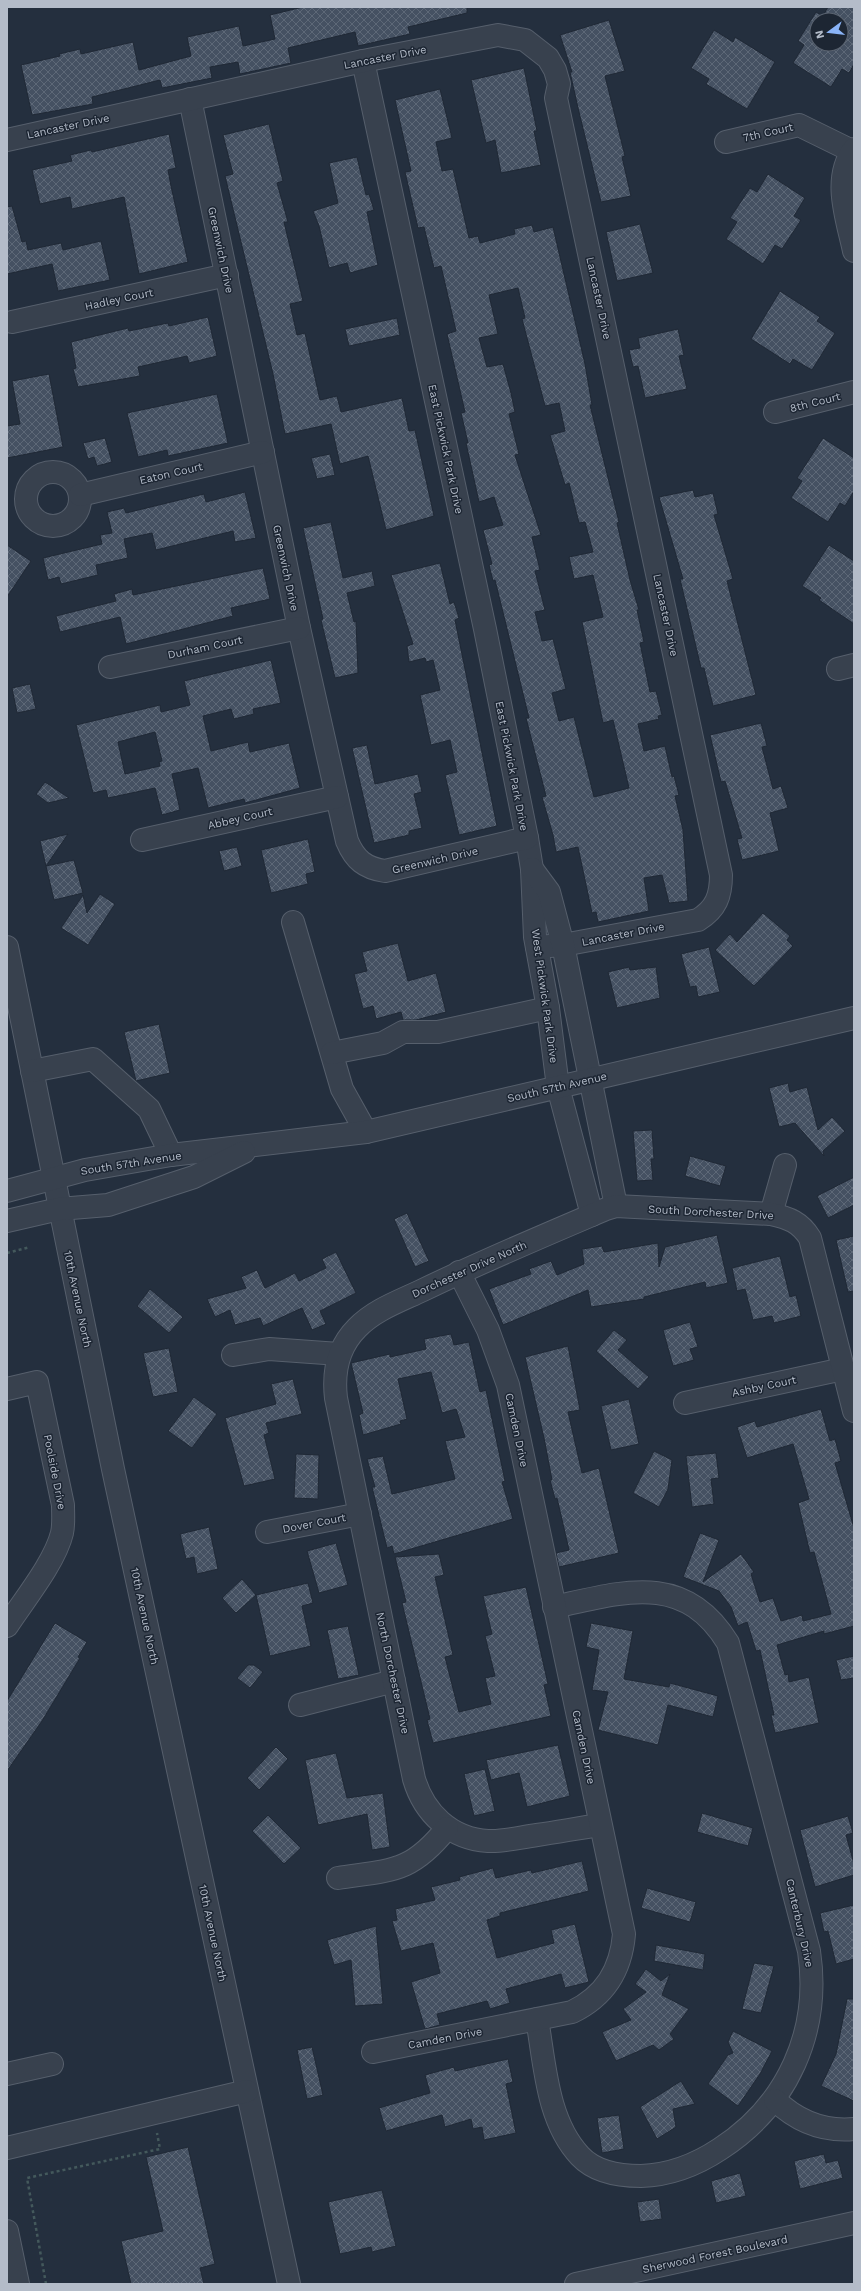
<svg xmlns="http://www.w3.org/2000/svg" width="861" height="2291" font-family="'Work Sans',sans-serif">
<defs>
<pattern id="building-cross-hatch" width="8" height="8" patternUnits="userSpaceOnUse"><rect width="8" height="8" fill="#455162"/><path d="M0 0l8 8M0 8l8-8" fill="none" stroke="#5d6877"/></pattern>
</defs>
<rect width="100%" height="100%" fill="#242f3e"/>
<!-- building -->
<g fill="url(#building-cross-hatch)" stroke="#1f2835" fill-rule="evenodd">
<path d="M 303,7 L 467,7 L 467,13 L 408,27 L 410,34 L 358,46 L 355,32 L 288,48 L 291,63 L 277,66 L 240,74 L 238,62 L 210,67 L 212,78 L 162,88 L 160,80 L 92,97 L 93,104 L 32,115 L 21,65 L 60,56 L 59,54 L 80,49 L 81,54 L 133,42 L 139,70 L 191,56 L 187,37 L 239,26 L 243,46 L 275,39 L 270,15 Z"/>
<path d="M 828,7 L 854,7 L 854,64 L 849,73 L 842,69 L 831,87 L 793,63 L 804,45 L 798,41 L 816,12 L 823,16 ZM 817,20 L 841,20 L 841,44 L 817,44 Z"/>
<path d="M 609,20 L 625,71 L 605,76 L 625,156 L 622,157 L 631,196 L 601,202 L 578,108 L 570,72 L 572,72 L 560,35 Z"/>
<path d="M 714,30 L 733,42 L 735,37 L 775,62 L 747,109 L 706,84 L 709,79 L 691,68 Z"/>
<path d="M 524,68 L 537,131 L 534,131 L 541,165 L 501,173 L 495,140 L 486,143 L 471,80 Z"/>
<path d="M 440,89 L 452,138 L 436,142 L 442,171 L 453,169 L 469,238 L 478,236 L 480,243 L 515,234 L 514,229 L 532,225 L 534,232 L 553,227 L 585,364 L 592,405 L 590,405 L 619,522 L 617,523 L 630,580 L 639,610 L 637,610 L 644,642 L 640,643 L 650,692 L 656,691 L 662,715 L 658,716 L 659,719 L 638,724 L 644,751 L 665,746 L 672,777 L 674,776 L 679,795 L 675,796 L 683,830 L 688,901 L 669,903 L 662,875 L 644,878 L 649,911 L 598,922 L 596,912 L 592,913 L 578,847 L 556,852 L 553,835 L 542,797 L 546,796 L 526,718 L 529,718 L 495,580 L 493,581 L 489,565 L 492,564 L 483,530 L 503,525 L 494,497 L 479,502 L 466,443 L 468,443 L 461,413 L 465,412 L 447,334 L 456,331 L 441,266 L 434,268 L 424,227 L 418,228 L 405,172 L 411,171 L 395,100 ZM 518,288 L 525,318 L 522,319 L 545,406 L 559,403 L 565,431 L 550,435 L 565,485 L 569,483 L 579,523 L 585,522 L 593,552 L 569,557 L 574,579 L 593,575 L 603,617 L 582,622 L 584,631 L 603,723 L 613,720 L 629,788 L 594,797 L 574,717 L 559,721 L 552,693 L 566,689 L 553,639 L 542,641 L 535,612 L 545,610 L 535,571 L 540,570 L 532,537 L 541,535 L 515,455 L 519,454 L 509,414 L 515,412 L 511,393 L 503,364 L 487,367 L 479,338 L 498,334 L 489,295 Z"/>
<path d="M 269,124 L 283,181 L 277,183 L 288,222 L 284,222 L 303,301 L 290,304 L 297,335 L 305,333 L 320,400 L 337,396 L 341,412 L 402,398 L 409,431 L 415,430 L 434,516 L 386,530 L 368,456 L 340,464 L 331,424 L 285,434 L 273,374 L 225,176 L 233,174 L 223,135 Z"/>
<path d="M 169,134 L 176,168 L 168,170 L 171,186 L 188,262 L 139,274 L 124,197 L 72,209 L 70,197 L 40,204 L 32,170 L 72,161 L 70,155 L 91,150 L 92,152 Z"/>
<path d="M 357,157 L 366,195 L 369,194 L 374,210 L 367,212 L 378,265 L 350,273 L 347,263 L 329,268 L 319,226 L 313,211 L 338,203 L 329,163 Z"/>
<path d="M 768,174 L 805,198 L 794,216 L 801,220 L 782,249 L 775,245 L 763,264 L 726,239 L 737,222 L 730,218 L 750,188 L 757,192 Z"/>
<path d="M 12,206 L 22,242 L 26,241 L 28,250 L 61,243 L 63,250 L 101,241 L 110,280 L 58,291 L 52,264 L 7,274 L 7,207 Z"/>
<path d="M 640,224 L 653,273 L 617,281 L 606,232 Z"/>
<path d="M 780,291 L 820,317 L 817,321 L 835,333 L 812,370 L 793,359 L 790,364 L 751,339 Z"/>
<path d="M 208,317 L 217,356 L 189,363 L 187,356 L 138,367 L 140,376 L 78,387 L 73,369 L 76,368 L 71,342 L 128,328 L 129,331 L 168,323 L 169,326 Z"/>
<path d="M 397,318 L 400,335 L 349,346 L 345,329 Z"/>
<path d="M 678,329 L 684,355 L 679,356 L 687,389 L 645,398 L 638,366 L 633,367 L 629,350 L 640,348 L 638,338 Z"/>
<path d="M 49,374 L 63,447 L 7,458 L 7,426 L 20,424 L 12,381 Z"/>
<path d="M 217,394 L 228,443 L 168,456 L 167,450 L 138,457 L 127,413 Z"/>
<path d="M 105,438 L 112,462 L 97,466 L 94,457 L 88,459 L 83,443 Z"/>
<path d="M 823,438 L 854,458 L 854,491 L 845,506 L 840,503 L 828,522 L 791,498 L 802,481 L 797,478 Z"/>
<path d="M 330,454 L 335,475 L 317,479 L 311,458 Z"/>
<path d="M 693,490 L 695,497 L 713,493 L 718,514 L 714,515 L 733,579 L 727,581 L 756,695 L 713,706 L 704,668 L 701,668 L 680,579 L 683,579 L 659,497 Z"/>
<path d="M 245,492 L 256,538 L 235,542 L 233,531 L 156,550 L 152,533 L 124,539 L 128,558 L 96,565 L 98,575 L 61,584 L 59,577 L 48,580 L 43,558 L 102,544 L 100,535 L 112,533 L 107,512 L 124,508 L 126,513 L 204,494 L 206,502 Z"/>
<path d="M 331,522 L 343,578 L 372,571 L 375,586 L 347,593 L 354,622 L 356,621 L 358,673 L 335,678 L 321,620 L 323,619 L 303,528 Z"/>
<path d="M 7,545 L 31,561 L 7,597 Z"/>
<path d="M 829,545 L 854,561 L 854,624 L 819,600 L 821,598 L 802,586 Z"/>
<path d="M 440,563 L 450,604 L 454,602 L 459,618 L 455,620 L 497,826 L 459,835 L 445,775 L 457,772 L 450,740 L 431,745 L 420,695 L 440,690 L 433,660 L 426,662 L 425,658 L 409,662 L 407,646 L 413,644 L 391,575 Z"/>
<path d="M 263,568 L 270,599 L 231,608 L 233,616 L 126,644 L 120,617 L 60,632 L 56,616 L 116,601 L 114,594 L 132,589 L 133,595 Z"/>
<path d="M 271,660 L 281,703 L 253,709 L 254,714 L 234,719 L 231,709 L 203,716 L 211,751 L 248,742 L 250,752 L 289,743 L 300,788 L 245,803 L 244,799 L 208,808 L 198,768 L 172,774 L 180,810 L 162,815 L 155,788 L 108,798 L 106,790 L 93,793 L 76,725 L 160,705 L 161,712 L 190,705 L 184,681 ZM 155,732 L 162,761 L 159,762 L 160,766 L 125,774 L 118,742 Z"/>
<path d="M 30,684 L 36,709 L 17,713 L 12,688 Z"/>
<path d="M 761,723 L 767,746 L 762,747 L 773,789 L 781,786 L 788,808 L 770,813 L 779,851 L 742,860 L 737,839 L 742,838 L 725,781 L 721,782 L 710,735 Z"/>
<path d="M 367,745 L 375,784 L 418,774 L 422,792 L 414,794 L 422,828 L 409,831 L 409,835 L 374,843 L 352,748 Z"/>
<path d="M 45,782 L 69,798 L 48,803 L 36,794 Z"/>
<path d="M 68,834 L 46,866 L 74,860 L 83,893 L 54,900 L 40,841 Z"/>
<path d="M 308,839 L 315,872 L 306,874 L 308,884 L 271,893 L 261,850 Z"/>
<path d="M 237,847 L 242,866 L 224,871 L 219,851 Z"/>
<path d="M 100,894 L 115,904 L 88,945 L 61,928 L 83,895 L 87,913 Z"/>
<path d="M 763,913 L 790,936 L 787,940 L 793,946 L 754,986 L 715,950 L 730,934 L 737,942 Z"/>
<path d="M 398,943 L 408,981 L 436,973 L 446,1012 L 416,1020 L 403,1020 L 401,1012 L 376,1019 L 373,1006 L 363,1009 L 354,974 L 367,971 L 362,952 Z"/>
<path d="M 709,947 L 720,992 L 698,997 L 696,986 L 690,987 L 681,954 Z"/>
<path d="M 629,967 L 630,970 L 656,967 L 660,998 L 617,1008 L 608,972 Z"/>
<path d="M 159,1024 L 170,1073 L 136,1081 L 124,1032 Z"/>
<path d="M 788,1083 L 790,1092 L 807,1087 L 818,1130 L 832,1117 L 845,1131 L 823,1151 L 824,1156 L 795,1123 L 779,1127 L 769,1088 Z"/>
<path d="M 652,1130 L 654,1159 L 651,1159 L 653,1180 L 637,1181 L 633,1131 Z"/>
<path d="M 690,1156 L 726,1166 L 720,1186 L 685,1176 Z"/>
<path d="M 854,1177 L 854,1205 L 828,1218 L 817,1196 Z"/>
<path d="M 407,1213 L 429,1261 L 415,1267 L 394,1219 Z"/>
<path d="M 717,1235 L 728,1283 L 706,1288 L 705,1282 L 644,1297 L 644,1299 L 591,1307 L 588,1290 L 503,1325 L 489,1289 L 531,1274 L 529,1269 L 551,1261 L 557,1275 L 584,1264 L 582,1249 L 602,1246 L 604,1252 L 658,1243 L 659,1267 L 665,1247 Z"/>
<path d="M 854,1236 L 854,1291 L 848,1292 L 836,1240 Z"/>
<path d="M 336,1252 L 356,1293 L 320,1311 L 326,1324 L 312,1330 L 302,1308 L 263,1326 L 260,1318 L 235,1325 L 230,1310 L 215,1317 L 207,1299 L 246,1288 L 241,1277 L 257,1270 L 265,1288 L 295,1273 L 299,1281 L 326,1268 L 322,1259 Z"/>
<path d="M 780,1256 L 790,1297 L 796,1295 L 801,1316 L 774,1323 L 772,1316 L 753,1320 L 745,1289 L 737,1291 L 732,1268 Z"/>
<path d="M 150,1289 L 183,1317 L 169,1333 L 137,1306 Z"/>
<path d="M 690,1322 L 698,1347 L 690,1349 L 694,1360 L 673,1366 L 663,1330 Z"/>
<path d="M 614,1330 L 627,1340 L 618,1350 L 649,1377 L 638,1389 L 596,1351 Z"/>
<path d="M 451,1334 L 454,1345 L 469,1342 L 480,1392 L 486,1390 L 505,1481 L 502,1482 L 513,1519 L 394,1554 L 392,1546 L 387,1548 L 372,1487 L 375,1487 L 367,1459 L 383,1456 L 392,1494 L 455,1479 L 445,1441 L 465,1437 L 456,1409 L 442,1413 L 431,1372 L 398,1379 L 407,1419 L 400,1421 L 401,1424 L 363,1435 L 359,1415 L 363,1413 L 351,1363 L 390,1354 L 390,1357 L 426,1349 L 424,1339 Z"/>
<path d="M 568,1346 L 580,1410 L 568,1412 L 582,1473 L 599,1468 L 619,1553 L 559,1567 L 556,1553 L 569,1550 L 557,1498 L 555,1499 L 550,1480 L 552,1480 L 544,1438 L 525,1357 Z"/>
<path d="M 169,1348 L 178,1392 L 153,1397 L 143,1353 Z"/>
<path d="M 293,1379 L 302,1414 L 266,1423 L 269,1433 L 264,1435 L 275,1479 L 244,1486 L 225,1418 L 276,1404 L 271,1384 Z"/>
<path d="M 194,1397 L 217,1414 L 192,1448 L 168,1431 Z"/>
<path d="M 629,1399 L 639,1444 L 611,1450 L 601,1406 Z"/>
<path d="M 821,1409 L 830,1441 L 835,1439 L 841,1461 L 835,1463 L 854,1528 L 854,1626 L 824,1634 L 824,1631 L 777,1645 L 785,1675 L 788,1674 L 789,1682 L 809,1677 L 819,1723 L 775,1733 L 771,1715 L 774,1715 L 760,1650 L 756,1651 L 747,1622 L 738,1626 L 731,1607 L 719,1591 L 683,1577 L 700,1533 L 719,1540 L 703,1582 L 741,1554 L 754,1572 L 751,1574 L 760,1602 L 773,1598 L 781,1621 L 802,1615 L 803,1621 L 831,1614 L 814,1552 L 810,1553 L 798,1503 L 809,1499 L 793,1444 L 747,1458 L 737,1427 L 755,1421 L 757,1427 Z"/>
<path d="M 654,1451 L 672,1460 L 668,1489 L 659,1507 L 633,1493 Z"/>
<path d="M 716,1453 L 719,1478 L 711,1479 L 714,1504 L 692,1507 L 686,1456 Z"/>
<path d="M 296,1454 L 319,1455 L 318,1499 L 294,1498 Z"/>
<path d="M 209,1527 L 218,1569 L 197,1574 L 194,1557 L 186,1559 L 180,1534 Z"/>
<path d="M 336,1543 L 348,1585 L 319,1593 L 307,1551 Z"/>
<path d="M 439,1554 L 444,1575 L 435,1577 L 453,1655 L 445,1657 L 459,1712 L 491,1704 L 485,1678 L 495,1676 L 485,1636 L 492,1634 L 483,1596 L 526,1587 L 548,1684 L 544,1685 L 551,1716 L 433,1743 L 427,1720 L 430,1719 L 402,1603 L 406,1602 L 395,1557 Z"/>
<path d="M 242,1579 L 256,1595 L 236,1613 L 222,1598 Z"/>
<path d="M 308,1583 L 313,1603 L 302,1606 L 311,1646 L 270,1656 L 256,1595 Z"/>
<path d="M 55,1623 L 87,1642 L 78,1657 L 80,1658 L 42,1721 L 7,1771 L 7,1701 Z"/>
<path d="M 591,1623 L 633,1631 L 624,1679 L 669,1687 L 670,1683 L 718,1696 L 713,1717 L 668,1705 L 658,1745 L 598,1730 L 608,1692 L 592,1690 L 599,1650 L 586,1647 Z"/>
<path d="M 348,1626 L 359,1675 L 338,1679 L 327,1630 Z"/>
<path d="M 854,1656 L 854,1678 L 841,1680 L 836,1660 Z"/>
<path d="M 248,1665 L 254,1665 L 263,1672 L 250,1688 L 237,1678 Z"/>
<path d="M 558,1745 L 570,1796 L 527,1807 L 519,1773 L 491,1780 L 486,1760 Z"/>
<path d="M 276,1747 L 288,1759 L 259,1790 L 247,1778 Z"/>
<path d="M 336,1753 L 347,1798 L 383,1793 L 390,1847 L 372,1850 L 367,1814 L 318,1825 L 305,1760 Z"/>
<path d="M 485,1769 L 495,1811 L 474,1816 L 464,1774 Z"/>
<path d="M 702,1813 L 753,1828 L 748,1846 L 697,1832 Z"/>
<path d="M 268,1815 L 301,1848 L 284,1864 L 252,1831 Z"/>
<path d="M 848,1816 L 853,1833 L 846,1835 L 854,1864 L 854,1875 L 815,1887 L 800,1830 Z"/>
<path d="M 582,1861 L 589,1891 L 500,1913 L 500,1916 L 487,1920 L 497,1958 L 554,1943 L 551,1930 L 575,1924 L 589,1982 L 565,1988 L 561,1974 L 506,1989 L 510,2003 L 490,2009 L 487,2001 L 437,2014 L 440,2025 L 425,2029 L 411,1982 L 440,1973 L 433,1943 L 401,1951 L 392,1921 L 397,1920 L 395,1909 L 435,1900 L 431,1887 L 460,1880 L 459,1877 L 493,1868 L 496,1878 L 531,1870 L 532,1873 Z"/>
<path d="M 647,1888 L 696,1902 L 690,1922 L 641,1908 Z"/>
<path d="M 854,1905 L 854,1959 L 836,1964 L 828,1931 L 824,1932 L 820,1913 Z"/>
<path d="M 376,1926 L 383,2004 L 355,2006 L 351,1960 L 334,1965 L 327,1940 Z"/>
<path d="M 656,1945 L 705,1954 L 703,1970 L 654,1961 Z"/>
<path d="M 754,1963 L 774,1966 L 761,2013 L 742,2009 Z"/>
<path d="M 646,1969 L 661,1981 L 670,1974 L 662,1995 L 689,2009 L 670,2034 L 674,2039 L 659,2050 L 653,2045 L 616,2061 L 602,2032 L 631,2020 L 623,2009 L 646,1992 L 635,1984 Z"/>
<path d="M 847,1999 L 854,1999 L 854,2101 L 821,2086 L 836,2054 Z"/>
<path d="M 733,2031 L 772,2051 L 760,2074 L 738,2106 L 708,2084 L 728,2055 L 733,2053 L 728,2042 Z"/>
<path d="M 312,2047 L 323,2095 L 307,2099 L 297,2050 Z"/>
<path d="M 508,2059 L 513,2082 L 506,2084 L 516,2133 L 484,2140 L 482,2127 L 473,2129 L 471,2119 L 445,2127 L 442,2115 L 386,2131 L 379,2108 L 430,2093 L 425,2075 L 454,2067 L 455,2071 Z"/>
<path d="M 681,2081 L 695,2104 L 673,2109 L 676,2127 L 657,2139 L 640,2107 Z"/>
<path d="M 619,2115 L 624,2149 L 602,2153 L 597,2118 Z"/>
<path d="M 188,2147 L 215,2264 L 200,2268 L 204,2284 L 131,2284 L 121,2241 L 163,2231 L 146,2157 Z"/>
<path d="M 824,2154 L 826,2163 L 838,2160 L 843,2178 L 800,2189 L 794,2161 Z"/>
<path d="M 740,2173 L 746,2196 L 716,2203 L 711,2181 Z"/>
<path d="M 382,2190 L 396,2246 L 372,2252 L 371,2247 L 340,2254 L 328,2202 Z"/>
<path d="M 659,2199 L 662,2219 L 640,2222 L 637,2202 Z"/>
</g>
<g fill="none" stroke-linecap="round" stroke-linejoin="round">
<!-- minor casing -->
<g stroke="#565f6c" stroke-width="24">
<g id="minor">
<path d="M 363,61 L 485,629 L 527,838 L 532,869 L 535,937 L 548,1008 L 558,1087 L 592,1215"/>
<path d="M 190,99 L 299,628 L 347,841 C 355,860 365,868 385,871 L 527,838"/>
<path d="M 7,140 L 363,61 L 498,35 L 525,40 L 548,58 L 555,70 L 559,84 L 556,98 L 721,875 C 721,896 716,909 698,920 L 563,945 L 537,947"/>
<path d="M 726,142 L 799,125 L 852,151"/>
<path d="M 854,149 C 832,179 847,218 854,251"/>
<path d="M 12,322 L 227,275"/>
<path d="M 775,412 L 854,392"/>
<circle cx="53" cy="499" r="27"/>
<path d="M 80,495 L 263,452"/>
<path d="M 110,667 L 299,628"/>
<path d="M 838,669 L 854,665"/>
<path d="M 142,840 L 337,797"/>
<path d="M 532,869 L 549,892 L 563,945 L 616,1206"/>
<path d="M 293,922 L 342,1089 L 366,1132"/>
<path d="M 7,947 L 113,1469 L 289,2284"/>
<path d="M 332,1053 L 383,1043 L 403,1032 L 438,1032 L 548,1008"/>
<path d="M 32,1071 L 93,1059 L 149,1109 L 171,1155"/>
<path d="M 7,1191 L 85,1170 L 171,1155 L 366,1132 L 854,1018"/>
<path d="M 771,1214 L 785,1165"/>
<path d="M 7,1221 L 59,1209 L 108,1205 L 194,1177 L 244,1152"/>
<path d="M 233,1355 L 269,1349 L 339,1354"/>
<path d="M 7,1389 L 37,1382 L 63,1505 C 63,1515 64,1524 62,1533 C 55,1562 24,1600 7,1626"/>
<path d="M 685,1403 L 843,1369"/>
<path d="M 267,1532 L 360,1514"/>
<path d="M 300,1705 L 394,1681"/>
<path d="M 600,1825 C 579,1828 558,1832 537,1835 C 521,1837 504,1842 488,1841 C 451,1839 424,1813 414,1779 L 336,1398 C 333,1372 338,1347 357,1328 C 374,1310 400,1301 423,1290 C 483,1261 545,1235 606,1209 L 616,1206 L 771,1214 C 789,1218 800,1222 810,1238 L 854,1411"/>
<path d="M 338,1878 C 392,1870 411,1873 447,1828"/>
<path d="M 537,2019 C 545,2065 547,2121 580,2156 C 595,2172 620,2176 641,2176 C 671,2175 696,2165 720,2149 C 788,2105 821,2031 809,1951 L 728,1643 C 684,1571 623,1592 554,1607"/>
<path d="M 373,2052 L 572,2012 C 605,1996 621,1970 624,1934 L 508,1385 L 488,1330 L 459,1272"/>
<path d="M 7,2074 L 52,2064"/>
<path d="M 775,2100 C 797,2121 822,2132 854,2129"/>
<path d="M 7,2148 L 247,2091"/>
<path d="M 7,2231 L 18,2284"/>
<path d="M 576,2284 L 854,2223"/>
</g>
</g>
<!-- path -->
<g stroke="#44595c" stroke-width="2.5" stroke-dasharray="3 3" stroke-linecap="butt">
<path d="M 7,1253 L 30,1247"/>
<path d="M 46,2284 L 27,2178 L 160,2149 L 157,2133"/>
</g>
<!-- minor -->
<use href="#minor" stroke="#38414e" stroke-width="22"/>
</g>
<g text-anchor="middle" stroke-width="3" stroke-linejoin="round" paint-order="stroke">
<!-- street labels -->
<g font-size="11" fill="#b4bcc9" stroke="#1d2633">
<text transform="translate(385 57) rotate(-11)" y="4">Lancaster Drive</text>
<text transform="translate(68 126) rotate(-12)" y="4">Lancaster Drive</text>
<text transform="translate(768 132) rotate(-13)" y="4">7th Court</text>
<text transform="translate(221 250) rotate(78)" y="4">Greenwich Drive</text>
<text transform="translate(599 298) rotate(78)" y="4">Lancaster Drive</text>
<text transform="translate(119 299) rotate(-12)" y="4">Hadley Court</text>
<text transform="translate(815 402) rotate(-14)" y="4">8th Court</text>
<text transform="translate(446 449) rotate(78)" y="4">East Pickwick Park Drive</text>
<text transform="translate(171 473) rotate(-13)" y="4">Eaton Court</text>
<text transform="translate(286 568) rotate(78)" y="4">Greenwich Drive</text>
<text transform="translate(666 615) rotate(78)" y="4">Lancaster Drive</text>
<text transform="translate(205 647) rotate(-12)" y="4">Durham Court</text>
<text transform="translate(512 766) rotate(79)" y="4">East Pickwick Park Drive</text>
<text transform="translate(240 818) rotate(-13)" y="4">Abbey Court</text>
<text transform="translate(435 860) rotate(-13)" y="4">Greenwich Drive</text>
<text transform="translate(623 934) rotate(-11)" y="4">Lancaster Drive</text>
<text transform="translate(545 996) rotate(82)" y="4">West Pickwick Park Drive</text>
<text transform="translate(557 1087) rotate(-13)" y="4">South 57th Avenue</text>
<text transform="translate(131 1163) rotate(-9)" y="4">South 57th Avenue</text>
<text transform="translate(711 1212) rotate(3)" y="4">South Dorchester Drive</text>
<text transform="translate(469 1269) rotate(-24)" y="4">Dorchester Drive North</text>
<text transform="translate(78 1299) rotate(78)" y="4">10th Avenue North</text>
<text transform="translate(764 1386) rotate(-12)" y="4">Ashby Court</text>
<text transform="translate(517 1430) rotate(78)" y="4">Camden Drive</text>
<text transform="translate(55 1472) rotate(79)" y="4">Poolside Drive</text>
<text transform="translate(314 1523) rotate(-11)" y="4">Dover Court</text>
<text transform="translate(145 1616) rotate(78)" y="4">10th Avenue North</text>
<text transform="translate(393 1673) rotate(78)" y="4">North Dorchester Drive</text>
<text transform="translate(584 1747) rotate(78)" y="4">Camden Drive</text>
<text transform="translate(800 1923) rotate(77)" y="4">Canterbury Drive</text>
<text transform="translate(213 1933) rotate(78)" y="4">10th Avenue North</text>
<text transform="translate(445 2038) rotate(-11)" y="4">Camden Drive</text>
<text transform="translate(715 2254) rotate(-12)" y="4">Sherwood Forest Boulevard</text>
</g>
</g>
<!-- border -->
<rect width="861" height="2291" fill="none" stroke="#b4bcc9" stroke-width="16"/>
<!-- north arrow -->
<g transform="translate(829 32) rotate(255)"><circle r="19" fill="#1d2633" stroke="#59626f"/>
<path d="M0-3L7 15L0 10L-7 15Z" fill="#8ab4f8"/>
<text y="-6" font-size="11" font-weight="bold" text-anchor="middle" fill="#b4bcc9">N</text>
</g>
</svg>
